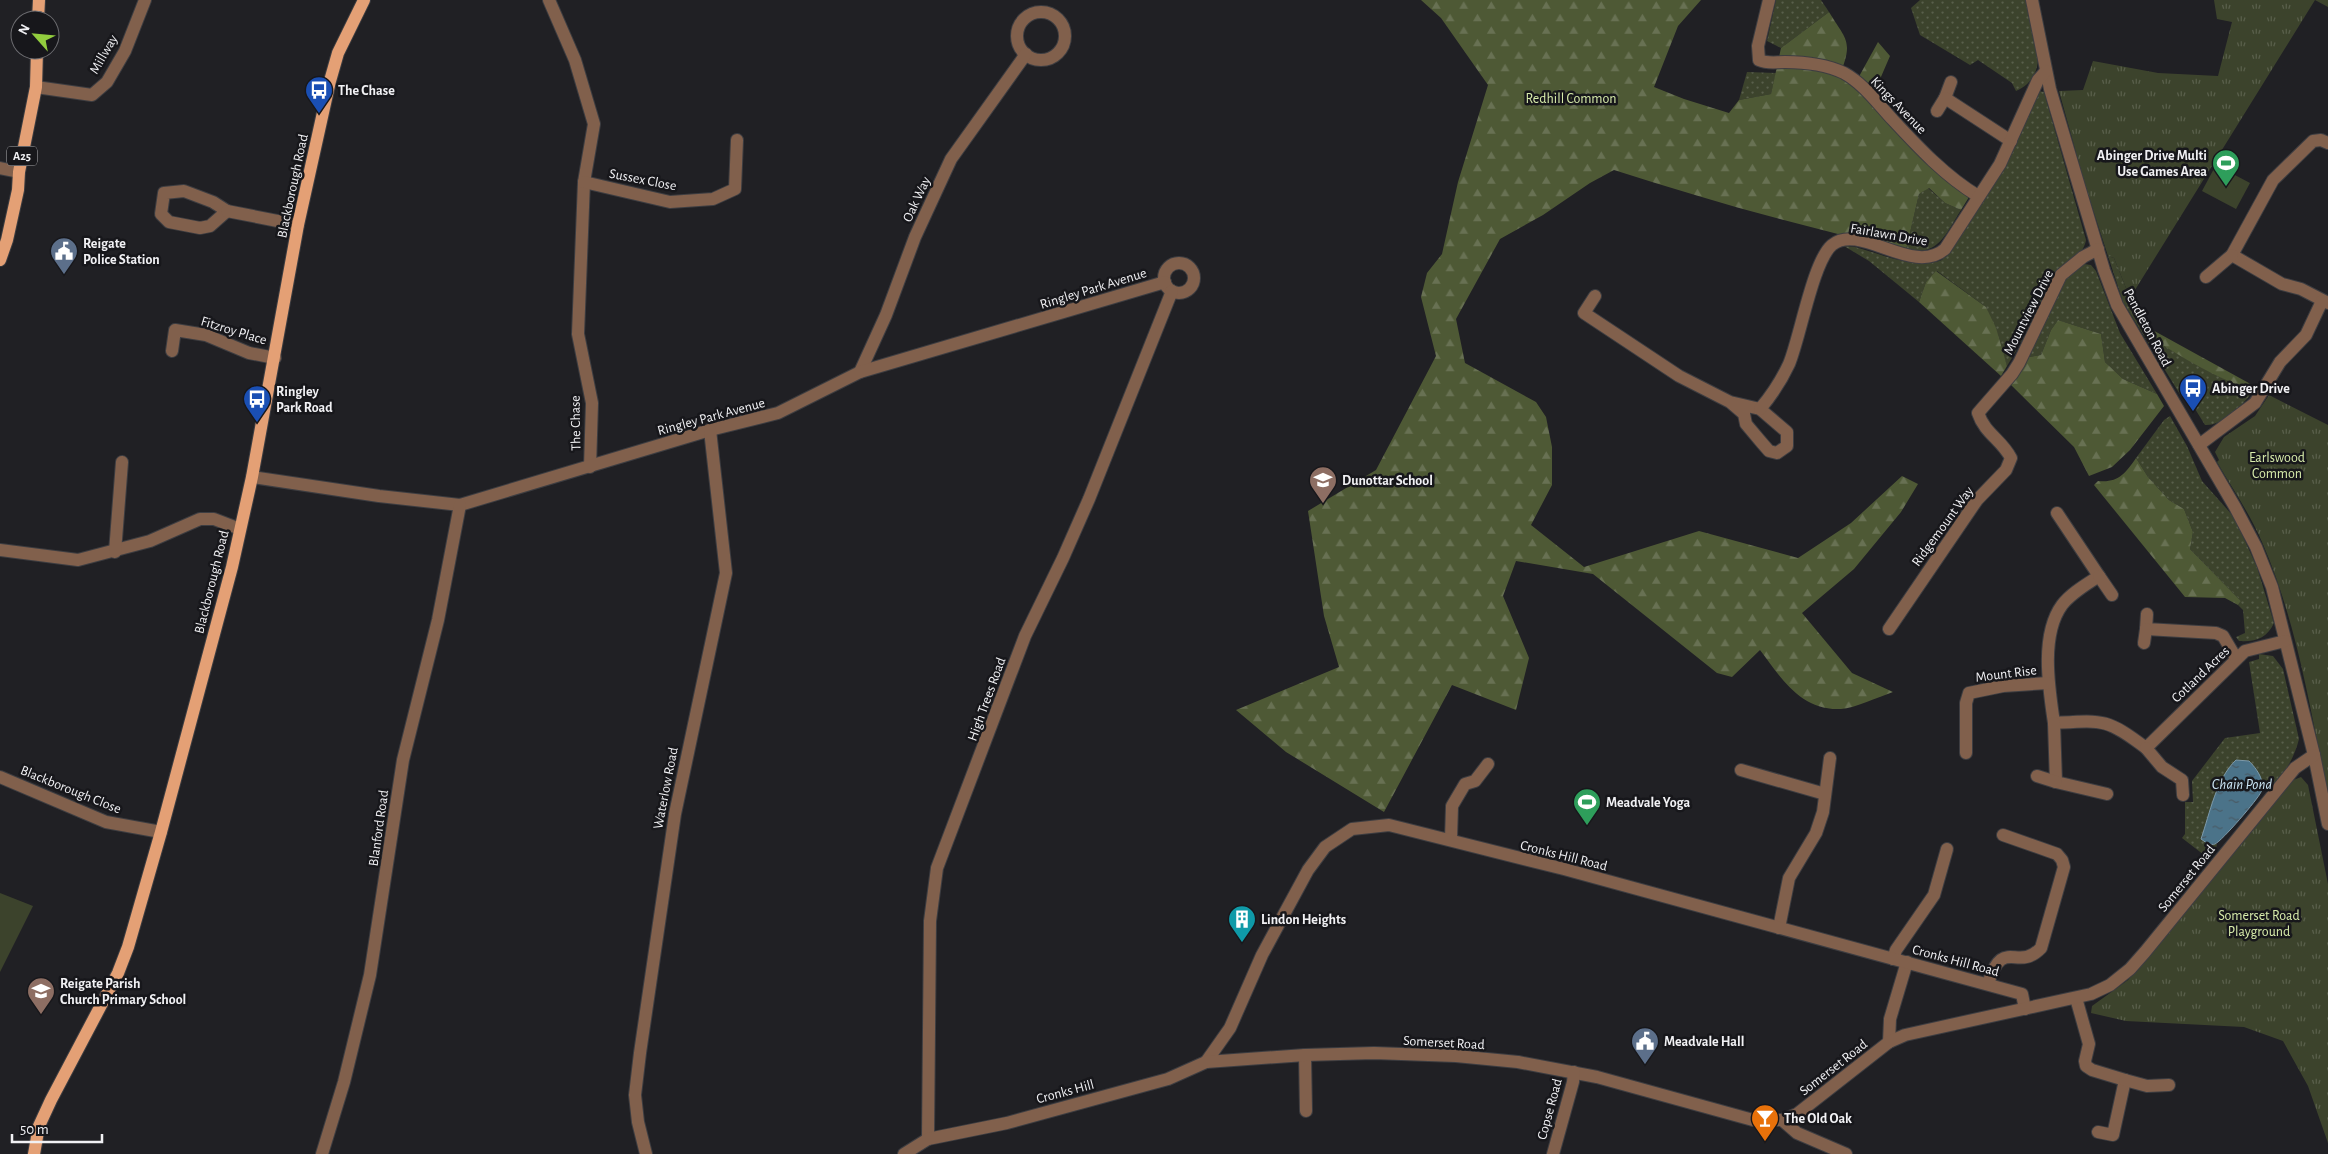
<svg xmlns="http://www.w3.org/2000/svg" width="2328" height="1154" font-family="'Alegreya Sans',sans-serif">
<defs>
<pattern id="grass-dots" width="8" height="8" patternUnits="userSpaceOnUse" patternTransform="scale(1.25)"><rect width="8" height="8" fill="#3c432c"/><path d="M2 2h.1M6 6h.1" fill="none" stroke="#595f4b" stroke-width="1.8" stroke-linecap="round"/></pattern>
<pattern id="forest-firs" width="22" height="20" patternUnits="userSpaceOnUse" patternTransform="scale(1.25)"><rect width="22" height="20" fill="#4e5935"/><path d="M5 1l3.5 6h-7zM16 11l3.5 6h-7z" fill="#687153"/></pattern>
<pattern id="park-tufts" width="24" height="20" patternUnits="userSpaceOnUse" patternTransform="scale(1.25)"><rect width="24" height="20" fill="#3c432c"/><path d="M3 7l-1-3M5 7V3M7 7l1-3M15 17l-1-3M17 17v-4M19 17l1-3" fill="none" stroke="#595f4b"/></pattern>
<pattern id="water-ripples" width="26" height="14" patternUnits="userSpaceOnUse" patternTransform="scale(1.25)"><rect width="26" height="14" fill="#4b7389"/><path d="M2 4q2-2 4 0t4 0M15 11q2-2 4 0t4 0" fill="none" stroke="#495b66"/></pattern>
</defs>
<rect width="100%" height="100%" fill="#202024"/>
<!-- grass -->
<g fill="url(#grass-dots)">
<path d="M 1776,0 L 1821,0 L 1829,12 L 1781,48 L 1767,41 Z"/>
<path d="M 1920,0 L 2026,0 C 2033,30 2054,74 2016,91 L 2012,83 L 1978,60 L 1970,65 L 1920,35 L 1911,8 Z"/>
<path d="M 1747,72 L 1776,73 L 1771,94 L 1739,100 Z"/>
<path d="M 2038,91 L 2044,92 L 2086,240 C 2083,258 2064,262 2054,276 C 2048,284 2044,295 2040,304 C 2029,325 2020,346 2007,366 L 1986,307 L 1937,271 L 1926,282 L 1919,302 L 1869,261 L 1844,246 L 1855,247 C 1881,254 1916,270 1942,260 Z"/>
<path d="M 1928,188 L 1945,203 L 1961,210 C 1945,235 1939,256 1906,250 L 1919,194 Z"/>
<path d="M 2108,256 L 2114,258 L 2130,298 L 2149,328 L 2150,337 L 2235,385 L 2253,391 C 2243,405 2223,426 2205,425 L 2192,404 L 2181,396 L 2123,302 Z"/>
<path d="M 2084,264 L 2091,265 L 2096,271 L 2120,333 L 2157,394 L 2123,379 L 2105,362 L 2101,334 L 2058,320 L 2051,330 L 2041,355 L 2029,357 L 2067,276 Z"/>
<path d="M 2170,416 L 2187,446 L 2202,481 L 2234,517 L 2257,567 L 2274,623 C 2267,638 2256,642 2239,641 L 2236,637 L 2245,633 L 2243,610 L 2238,605 L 2241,601 L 2190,549 L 2193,532 L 2184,509 L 2169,500 L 2148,477 L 2136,458 L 2164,420 Z"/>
<path d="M 2259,654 L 2273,656 L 2283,669 L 2299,739 C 2295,755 2287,771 2275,782 C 2271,786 2266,786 2262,791 L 2262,782 L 2221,782 L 2202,839 L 2208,844 L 2217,844 L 2216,848 L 2208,858 L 2182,838 L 2185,834 L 2185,802 L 2193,802 L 2192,781 L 2225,738 L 2260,733 L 2249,662 L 2259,659 Z"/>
</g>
<!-- forest -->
<g fill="url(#forest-firs)">
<path d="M 1421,0 L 1701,0 L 1678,26 L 1654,87 L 1684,99 L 1729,113 L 1739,100 L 1771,94 L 1781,48 L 1829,12 C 1846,40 1853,40 1841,72 L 1856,82 L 1878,42 L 1890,56 L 1871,100 C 1902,134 1931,172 1969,197 L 1961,210 L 1945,203 L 1929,188 L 1919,194 L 1906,250 C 1807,228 1710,201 1614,170 L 1590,183 L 1543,215 L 1500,239 L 1456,319 L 1465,363 L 1536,402 L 1546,417 L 1552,447 L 1552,485 L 1531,525 L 1584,567 L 1699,531 L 1798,558 L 1851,523 L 1902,476 L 1918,484 L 1901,512 L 1854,569 L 1802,613 L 1852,673 L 1893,692 C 1878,697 1855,708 1841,709 C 1801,711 1781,678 1760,650 L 1732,677 L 1717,673 L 1593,574 L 1516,561 L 1503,596 L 1529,658 L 1516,710 L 1452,685 L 1384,812 L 1286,752 L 1236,710 L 1339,667 L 1324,616 L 1308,511 L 1376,470 L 1436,356 L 1421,297 L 1427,273 L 1442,254 L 1458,182 L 1488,85 L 1441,18 Z"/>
<path d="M 1936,271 L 1986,307 L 1996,328 L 2007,366 L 2001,376 L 1919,302 L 1926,282 Z"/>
<path d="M 2058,320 L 2101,334 L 2105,362 L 2123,379 L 2157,394 L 2164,406 L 2130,450 L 2112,467 L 2089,476 L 2074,447 L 2010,384 L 2029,357 L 2041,355 L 2051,330 Z"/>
<path d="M 2149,328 L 2256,387 L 2253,391 C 2216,378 2183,358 2150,337 Z"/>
<path d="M 2136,458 L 2148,477 L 2169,500 L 2184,509 L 2193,532 L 2190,549 L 2241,601 L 2238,605 L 2225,598 L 2185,597 L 2094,485 L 2098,481 C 2118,483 2125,474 2136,458 Z"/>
</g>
<!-- park -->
<g fill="url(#park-tufts)">
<path d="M 2214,0 L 2328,0 L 2328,7 L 2315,0 L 2130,298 L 2114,258 L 2108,256 L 2085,185 L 2059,91 L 2083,90 L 2093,61 L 2158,73 L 2218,76 L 2232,22 L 2217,19 Z"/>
<path d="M 2269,395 L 2328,425 L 2328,797 C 2311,712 2297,622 2262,542 C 2250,514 2232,488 2217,462 L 2219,460 L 2215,452 L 2224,437 L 2255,416 Z"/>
<path d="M 2301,777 L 2308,785 L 2328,884 L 2328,1143 L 2308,1086 L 2283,1041 L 2244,1027 L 2126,1021 L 2091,1013 L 2092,1006 L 2128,980 L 2291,781 Z"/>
</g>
<!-- pitch -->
<g fill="#3c432c">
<path d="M 2216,165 L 2250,183 L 2236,209 L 2202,191 Z"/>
<path d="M 0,893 L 33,906 L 0,972 Z"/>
</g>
<!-- water -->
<path fill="url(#water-ripples)" stroke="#7d99a9" d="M 2236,760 L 2249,761 C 2256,768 2266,781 2261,792 C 2258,799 2222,841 2215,844 C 2213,845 2210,844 2208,844 L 2201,839 C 2210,813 2216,779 2236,760 Z"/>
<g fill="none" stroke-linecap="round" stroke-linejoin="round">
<!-- minor casing -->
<g stroke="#3d3d41" stroke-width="14">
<g id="minor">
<path d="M 549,0 L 575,60 L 594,124 L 584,182 L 578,334 L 592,403 L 590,467"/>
<path d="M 1769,0 L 1758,46 L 1759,60 C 1768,64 1775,62 1785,62 C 1804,62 1827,65 1844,73 C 1864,84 1878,104 1893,120 C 1919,148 1945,176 1978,196"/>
<path d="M 2032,0 L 2050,89 L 2104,270 L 2117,305 L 2235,507 L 2256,547 L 2272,587 L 2314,755 L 2328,824"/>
<circle cx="1041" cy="36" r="24"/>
<path d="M 36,87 L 92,95 L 107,82 L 125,51 L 145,0"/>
<path d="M 1945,98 L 1951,82"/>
<path d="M 1937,111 L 1945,98 L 2011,141"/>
<path d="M 2328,143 L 2321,140 L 2313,141 L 2273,180 L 2232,255 L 2282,284 L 2301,289 L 2328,303"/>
<path d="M 0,168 L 19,172"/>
<path d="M 584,182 L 670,202 L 713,199 L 735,189 L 737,140"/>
<path d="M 184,191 L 213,202 L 227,211 L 210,226 L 200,228 L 169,222 L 161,214 L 164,193 Z"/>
<path d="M 227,211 L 298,225"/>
<circle cx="1179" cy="278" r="15"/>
<path d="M 2206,277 L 2232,255"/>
<path d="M 1595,296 L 1584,313 L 1679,376 L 1730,402 L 1760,409 L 1787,432 L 1787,446 L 1777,453 L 1769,451 L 1762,443 L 1746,424 L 1744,414 L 1730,402"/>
<path d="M 172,351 L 175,330 L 206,335 L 249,353 L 275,358"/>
<path d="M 860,372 L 886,315 L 915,237 L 951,159 L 1026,54"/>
<path d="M 1760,409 C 1771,396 1782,379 1789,364 C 1800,338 1813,261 1832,245 C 1860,222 1913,277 1945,249 L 2000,164 L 2038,80 L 2046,71"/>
<path d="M 2199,445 L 2255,403 L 2280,362 L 2306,335 L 2322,301"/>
<path d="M 252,477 L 379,496 L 460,505 L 710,430 L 778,413 L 860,372 L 1165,282"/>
<path d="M 2057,513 L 2099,576 C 2087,584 2071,593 2062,605 C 2040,635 2049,689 2054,723 C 2103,720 2106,718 2146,748 L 2245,651 L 2285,641"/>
<path d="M 0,550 L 78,560 L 150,541 L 200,519 L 214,519 L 240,529"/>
<path d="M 115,552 L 122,462"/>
<path d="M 2099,576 L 2112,595"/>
<path d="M 2147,614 L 2146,629 L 2216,633 L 2223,636 L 2236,658"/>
<path d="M 1889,629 L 1977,500 L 2006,470 L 2011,458 C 2001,439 1985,434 1978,413 L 2012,374 L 2019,363 L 2061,275 L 2083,257 L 2098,249"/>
<path d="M 2144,643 L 2146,629"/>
<path d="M 2054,723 L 2056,782 L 2107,794"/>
<path d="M 2146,748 L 2162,767 L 2182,780 L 2183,795"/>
<path d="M 1966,753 L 1966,703 L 1969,693 L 2003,686 L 2048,683"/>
<path d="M 1741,770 L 1825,794"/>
<path d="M 2037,776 L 2056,782"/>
<path d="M 0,777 L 106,822 L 161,832"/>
<path d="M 1451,839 L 1452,806 L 1465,784 L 1475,781 L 1488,764"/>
<path d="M 1779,928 L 1789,878 L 1816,833 L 1823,812 L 1830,758"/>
<path d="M 1893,959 L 1896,950 L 1934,895 L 1947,849"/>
<path d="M 1988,984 C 2003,935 2017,973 2041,948 L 2064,867 L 2062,860 L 2057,854 L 2003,835"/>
<path d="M 2076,998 L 2089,1044 L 2085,1061 L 2086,1066 L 2092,1070 L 2125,1080 L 2113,1135 L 2098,1132"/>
<path d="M 1889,1042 L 1890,1019 L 1907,962"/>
<path d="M 1305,1055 L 1306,1111"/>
<path d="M 1206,1062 L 1230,1028 L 1262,955 L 1308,870 L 1325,847 L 1352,829 L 1389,825 L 1564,869 L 2022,994 L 2025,1009"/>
<path d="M 2125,1080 L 2147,1086 L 2169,1085"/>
<path d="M 1782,1120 L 1797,1133 L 1846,1154"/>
<path d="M 928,1139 L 930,921 L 937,868 L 1025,636 L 1063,558 L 1089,499 L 1172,291"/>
<path d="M 322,1154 L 344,1082 L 370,975 L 403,760 L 438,620 L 460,505"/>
<path d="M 646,1154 L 638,1122 L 635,1095 L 640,1053 L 675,814 L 726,573 L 710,430"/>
<path d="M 904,1154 L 928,1139 L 1007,1123 L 1168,1079 L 1206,1062 L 1305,1055 L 1374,1053 L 1456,1056 L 1518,1062 L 1597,1077 L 1753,1120 L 1782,1120 L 1797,1114 L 1889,1042 L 1905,1035 L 2091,994 L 2110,985 L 2130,969 L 2145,952 L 2295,768 L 2314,755"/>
<path d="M 1553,1154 L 1573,1082 L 1574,1072"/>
</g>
</g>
<!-- major casing -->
<g stroke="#3d3d41" stroke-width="14">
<g id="major">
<path d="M 38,20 L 39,0"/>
<path d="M 0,260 L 7,240 L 18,190 L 19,172 L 36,87 L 37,50"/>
<path d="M 34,1154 L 39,1126 L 51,1100 L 118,973 L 128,947 L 161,832 L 232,567 L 252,477 L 298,225 L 330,81 L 338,53 L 364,0"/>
</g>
</g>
<!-- minor -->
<use href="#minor" stroke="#81604c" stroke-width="12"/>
<!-- major -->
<use href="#major" stroke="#e4a075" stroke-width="12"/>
</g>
<!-- icons -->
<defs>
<g id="bus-pin" transform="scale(1.4375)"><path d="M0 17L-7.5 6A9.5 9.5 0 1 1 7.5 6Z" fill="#1a4fb4" stroke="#17171b"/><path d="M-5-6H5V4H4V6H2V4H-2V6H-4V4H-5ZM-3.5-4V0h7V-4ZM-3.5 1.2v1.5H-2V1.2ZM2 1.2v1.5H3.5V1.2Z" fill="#fff"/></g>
<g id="stadium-pin" transform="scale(1.4375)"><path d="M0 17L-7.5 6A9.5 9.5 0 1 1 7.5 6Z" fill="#2e9e5b" stroke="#17171b"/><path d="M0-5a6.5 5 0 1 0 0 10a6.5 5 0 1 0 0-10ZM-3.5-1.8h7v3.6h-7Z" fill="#fff"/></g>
<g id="civic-pin" transform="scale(1.4375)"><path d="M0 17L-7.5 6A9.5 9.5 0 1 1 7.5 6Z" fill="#5c6f8a" stroke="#17171b"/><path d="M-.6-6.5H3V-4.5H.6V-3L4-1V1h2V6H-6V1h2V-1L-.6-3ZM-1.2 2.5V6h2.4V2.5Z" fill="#fff"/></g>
<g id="school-pin" transform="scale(1.4375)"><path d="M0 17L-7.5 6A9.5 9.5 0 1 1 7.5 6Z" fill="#8d6e63" stroke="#17171b"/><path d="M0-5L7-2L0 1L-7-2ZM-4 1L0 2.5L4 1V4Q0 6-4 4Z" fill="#fff"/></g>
<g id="building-pin" transform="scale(1.4375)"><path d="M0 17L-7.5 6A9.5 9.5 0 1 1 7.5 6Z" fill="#0f9aa8" stroke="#17171b"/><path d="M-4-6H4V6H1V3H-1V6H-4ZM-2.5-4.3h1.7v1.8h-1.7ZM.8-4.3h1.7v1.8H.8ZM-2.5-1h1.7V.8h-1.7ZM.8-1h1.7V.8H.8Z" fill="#fff"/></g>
<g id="bar-pin" transform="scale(1.4375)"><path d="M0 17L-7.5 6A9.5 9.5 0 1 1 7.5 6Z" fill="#e8710a" stroke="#17171b"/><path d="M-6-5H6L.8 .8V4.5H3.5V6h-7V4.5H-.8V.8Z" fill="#fff"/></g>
</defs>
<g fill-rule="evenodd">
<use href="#bus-pin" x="319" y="90"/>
<use href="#stadium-pin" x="2226" y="163"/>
<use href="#civic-pin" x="64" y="251"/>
<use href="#bus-pin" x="2193" y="388"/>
<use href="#bus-pin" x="257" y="399"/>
<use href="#school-pin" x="1323" y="480"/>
<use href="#stadium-pin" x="1587" y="802"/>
<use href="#building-pin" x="1242" y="919"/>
<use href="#school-pin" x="41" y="991"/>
<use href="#civic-pin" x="1645" y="1041"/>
<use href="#bar-pin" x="1765" y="1118"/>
</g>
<g text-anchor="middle" stroke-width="5" stroke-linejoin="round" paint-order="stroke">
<!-- shield labels -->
<rect fill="#17171b" stroke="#b0b0b3" stroke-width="1" x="7" y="146.5" width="30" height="19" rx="4"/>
<g font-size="12" font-weight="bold" fill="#f1f1f4">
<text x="22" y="160">A25</text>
</g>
<!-- street labels -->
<g font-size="14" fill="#f1f1f4" stroke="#17171b">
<text transform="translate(103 54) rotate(-60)" y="5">Millway</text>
<text transform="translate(1899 105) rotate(46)" y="5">Kings Avenue</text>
<text transform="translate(643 179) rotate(11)" y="5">Sussex Close</text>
<text transform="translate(292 186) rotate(-78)" y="5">Blackborough Road</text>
<text transform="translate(916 199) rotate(-65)" y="5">Oak Way</text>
<text transform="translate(1889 234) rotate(10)" y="5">Fairlawn Drive</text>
<text transform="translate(1093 288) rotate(-17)" y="5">Ringley Park Avenue</text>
<text transform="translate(2028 312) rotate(-63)" y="5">Mountview Drive</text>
<text transform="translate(2148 327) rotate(62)" y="5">Pendleton Road</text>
<text transform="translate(234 330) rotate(17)" y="5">Fitzroy Place</text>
<text transform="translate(711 416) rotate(-15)" y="5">Ringley Park Avenue</text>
<text transform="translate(575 423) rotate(-91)" y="5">The Chase</text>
<text transform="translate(1942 526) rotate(-54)" y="5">Ridgemount Way</text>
<text transform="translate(211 582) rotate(-76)" y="5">Blackborough Road</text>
<text transform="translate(2006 673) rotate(-7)" y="5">Mount Rise</text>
<text transform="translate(2200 674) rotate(-44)" y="5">Cotland Acres</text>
<text transform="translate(986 699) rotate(-70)" y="5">High Trees Road</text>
<text transform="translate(665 788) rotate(-79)" y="5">Waterlow Road</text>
<text transform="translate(71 789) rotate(22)" y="5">Blackborough Close</text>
<text transform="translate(378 828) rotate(-82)" y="5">Blanford Road</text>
<text transform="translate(1564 855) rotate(14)" y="5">Cronks Hill Road</text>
<text transform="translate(2186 878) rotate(-51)" y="5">Somerset Road</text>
<text transform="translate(1956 960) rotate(15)" y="5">Cronks Hill Road</text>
<text transform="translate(1444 1042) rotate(3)" y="5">Somerset Road</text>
<text transform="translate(1833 1067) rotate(-38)" y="5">Somerset Road</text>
<text transform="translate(1065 1091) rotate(-15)" y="5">Cronks Hill</text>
<text transform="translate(1549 1109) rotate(-75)" y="5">Copse Road</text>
</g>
<!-- poi labels -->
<g font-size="14" font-weight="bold" fill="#f1f1f4" stroke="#17171b" text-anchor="start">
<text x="338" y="95">The Chase</text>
<text x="2207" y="160" text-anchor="end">Abinger Drive Multi<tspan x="2207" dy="16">Use Games Area</tspan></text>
<text x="83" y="248">Reigate<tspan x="83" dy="16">Police Station</tspan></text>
<text x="2212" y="393">Abinger Drive</text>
<text x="276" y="396">Ringley<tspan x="276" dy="16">Park Road</tspan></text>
<text x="1342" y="485">Dunottar School</text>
<text x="1606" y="807">Meadvale Yoga</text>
<text x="1261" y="924">Lindon Heights</text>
<text x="60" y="988">Reigate Parish<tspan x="60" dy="16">Church Primary School</tspan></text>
<text x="1664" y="1046">Meadvale Hall</text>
<text x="1784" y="1123">The Old Oak</text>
</g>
<!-- park labels -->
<g font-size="14" fill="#d8ecab" stroke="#17171b">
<text x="1571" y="103">Redhill Common</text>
<text x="2277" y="462">Earlswood<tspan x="2277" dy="16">Common</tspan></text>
<text x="2259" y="920">Somerset Road<tspan x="2259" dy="16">Playground</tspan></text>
</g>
<!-- water labels -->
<g font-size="15" font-style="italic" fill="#cce6f5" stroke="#17171b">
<text x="2242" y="789">Chain Pond</text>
</g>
</g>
<!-- north arrow -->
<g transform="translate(35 35) rotate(297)"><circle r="24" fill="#17171b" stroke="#6e6e72"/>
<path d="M0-4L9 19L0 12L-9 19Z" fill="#92cd3e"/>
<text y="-8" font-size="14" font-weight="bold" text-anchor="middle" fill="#f1f1f4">N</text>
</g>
<!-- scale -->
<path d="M12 1134v8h90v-8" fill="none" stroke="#f1f1f4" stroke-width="2.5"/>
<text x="20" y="1134" font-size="15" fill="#f1f1f4" stroke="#17171b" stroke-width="4" paint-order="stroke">50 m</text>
</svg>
